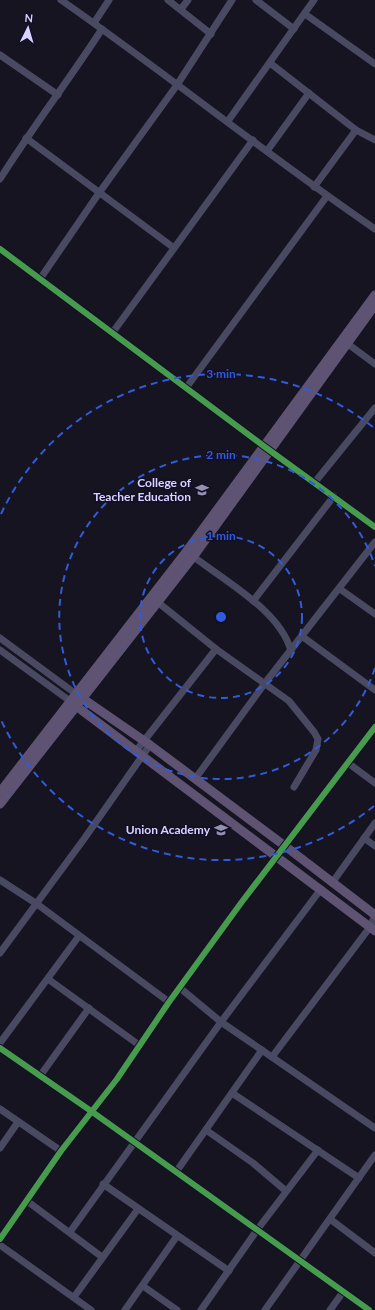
<svg xmlns="http://www.w3.org/2000/svg" width="375" height="1310" font-family="Lato,sans-serif">
<rect width="100%" height="100%" fill="#161421"/>
<g fill="none" stroke-linecap="round" stroke-linejoin="round">
<!-- minor -->
<g stroke="#4a4962" stroke-width="7">
<path d="M 61,0 C 167,74 268,156 375,229"/>
<path d="M 168,0 L 211,34"/>
<path d="M 256,0 L 294,29"/>
<path d="M 181,9 L 188,0"/>
<path d="M 305,14 L 375,64"/>
<path d="M 94,23 L 109,0"/>
<path d="M 0,55 L 58,95"/>
<path d="M 270,63 L 356,130 L 375,140"/>
<path d="M 228,121 L 314,0"/>
<path d="M 26,138 L 174,248"/>
<path d="M 267,151 L 309,93"/>
<path d="M 0,179 C 32,128 69,80 102,29"/>
<path d="M 314,187 L 356,130"/>
<path d="M 0,249 L 265,447 L 375,527"/>
<path d="M 40,279 L 99,193 L 177,85 L 232,0"/>
<path d="M 113,332 L 253,140"/>
<path d="M 348,344 L 375,364"/>
<path d="M 186,388 L 327,196"/>
<path d="M 315,482 L 375,408"/>
<path d="M 190,554 C 223,580 280,610 291,651"/>
<path d="M 340,589 L 375,614"/>
<path d="M 155,600 L 216,649 L 289,701 L 314,732 L 318,739 L 316,750 L 294,787"/>
<path d="M 253,601 L 334,496"/>
<path d="M 303,637 L 375,690"/>
<path d="M 0,638 L 76,694"/>
<path d="M 0,650 L 70,701"/>
<path d="M 136,751 L 216,649"/>
<path d="M 348,763 L 375,783"/>
<path d="M 195,779 L 265,683 L 375,542"/>
<path d="M 364,838 L 375,846"/>
<path d="M 0,880 L 37,904 L 169,1002"/>
<path d="M 332,883 L 375,823"/>
<path d="M 0,953 L 84,839 L 150,745"/>
<path d="M 48,979 L 139,1045"/>
<path d="M 180,988 L 221,1022 L 375,1128"/>
<path d="M 0,1043 L 79,936"/>
<path d="M 0,1048 L 91,1111 L 369,1310"/>
<path d="M 272,1057 L 370,927 L 375,915"/>
<path d="M 40,1076 L 89,1008"/>
<path d="M 232,1093 L 359,1178"/>
<path d="M 0,1109 L 61,1151"/>
<path d="M 206,1130 L 253,1163 L 286,1191"/>
<path d="M 0,1148 L 18,1122"/>
<path d="M 176,1172 L 262,1050"/>
<path d="M 103,1184 L 229,1271"/>
<path d="M 27,1201 L 102,1257"/>
<path d="M 330,1219 L 375,1253"/>
<path d="M 70,1232 L 221,1022 L 321,889"/>
<path d="M 0,1239 L 61,1151 L 117,1079 L 169,1002 L 241,903 L 375,727"/>
<path d="M 0,1245 L 91,1310"/>
<path d="M 143,1286 L 177,1310"/>
<path d="M 74,1297 L 138,1209"/>
<path d="M 125,1310 L 177,1236"/>
<path d="M 201,1310 L 257,1230 L 318,1150"/>
<path d="M 265,1310 L 375,1155"/>
<path d="M 330,1310 L 343,1292"/>
</g>
<!-- major -->
<g stroke="#5e5373" stroke-width="9">
<path d="M 79,696 L 150,745 L 285,846 L 375,915"/>
<path d="M 72,703 L 375,931"/>
<path d="M 0,792 L 186,552 L 375,295"/>
<path d="M 0,804 L 193,557 L 375,305"/>
</g>
<!-- cycleway casing -->
<g stroke="#130f26" stroke-width="8">
<g id="cycleway">
<path d="M 0,249 L 265,447 L 375,527"/>
<path d="M 0,1048 L 91,1111 L 369,1310"/>
<path d="M 0,1239 L 61,1151 L 117,1079 L 169,1002 L 241,903 L 375,727"/>
</g>
</g>
<!-- cycleway -->
<use href="#cycleway" stroke="#469c4c" stroke-width="6"/>
</g>
<!-- distance rings -->
<g fill="none" stroke="#305bdc" stroke-width="2" stroke-dasharray="7 5">
<circle cx="221" cy="617" r="81"/>
<path d="M375 668A162 162 0 1 1 375 566"/>
<path d="M374 806A243 243 0 0 1 1 720M1 514A243 243 0 0 1 374 428"/>
</g>
<!-- icons -->
<defs>
<g id="university-bare" transform="scale(1.08)"><path d="M0-5L7-2L0 1L-7-2ZM-4 1L0 2.5L4 1V4Q0 6-4 4Z" fill="#9591b1" stroke="#130f26" stroke-width="2.5" paint-order="stroke"/></g>
<g id="school-bare" transform="scale(1.08)"><path d="M0-5L7-2L0 1L-7-2ZM-4 1L0 2.5L4 1V4Q0 6-4 4Z" fill="#9591b1" stroke="#130f26" stroke-width="2.5" paint-order="stroke"/></g>
</defs>
<g fill-rule="evenodd">
<use href="#university-bare" x="202" y="490"/>
<use href="#school-bare" x="221" y="830"/>
</g>
<g text-anchor="middle" stroke-width="3" stroke-linejoin="round" paint-order="stroke">
<!-- poi labels -->
<g font-size="12" font-weight="bold" fill="#d9d4ff" stroke="#130f26" text-anchor="end">
<text x="191" y="487">College of<tspan x="191" dy="14">Teacher Education</tspan></text>
<text x="210" y="834">Union Academy</text>
</g>
</g>
<circle cx="221" cy="617" r="6" fill="#305bdc" stroke="#130f26" stroke-width="2"/>
<g font-size="12" text-anchor="middle" font-weight="bold" fill="#305bdc" stroke="#130f26" stroke-width="3" stroke-linejoin="round" paint-order="stroke">
<text x="221" y="378">3 min</text>
<text x="221" y="459">2 min</text>
<text x="221" y="540">1 min</text>
</g>
<!-- north arrow -->
<g transform="translate(28 28) rotate(5)" stroke="#130f26" stroke-width="3" paint-order="stroke">
<path d="M0-3L7 15L0 10L-7 15Z" fill="#d9d4ff"/>
<text y="-6" font-size="11" font-weight="bold" text-anchor="middle" fill="#d9d4ff">N</text>
</g>
</svg>
